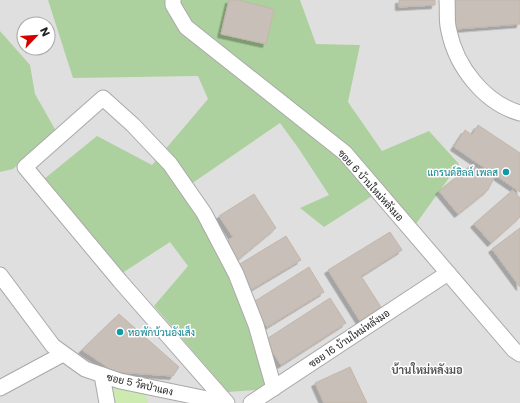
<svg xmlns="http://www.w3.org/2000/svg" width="520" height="403" font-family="Poppins,Sarabun,sans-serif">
<defs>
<filter id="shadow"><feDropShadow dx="-3.5" dy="3.5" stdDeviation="0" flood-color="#0004"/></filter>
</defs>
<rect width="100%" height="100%" fill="#f2efe9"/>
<!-- residential -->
<path fill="#e0dfdf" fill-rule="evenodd" d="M 0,0 L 520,0 L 520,403 L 0,403 ZM 24,24 L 48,24 L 48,48 L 24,48 Z"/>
<!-- grass -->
<path fill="#cdebb0" d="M 108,385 L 144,388 L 148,403 L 111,403 Z"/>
<!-- forest -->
<g fill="#add19e">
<path d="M 48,0 L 300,0 L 316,44 L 360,45 L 348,102 L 382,151 L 429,131 L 459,164 L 413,228 L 380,191 L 324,227 L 300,208 L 329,195 L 299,149 L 280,123 L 191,184 L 278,376 L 255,390 L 228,392 L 154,306 L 188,266 L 170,242 L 110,281 L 33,188 L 97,136 L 152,165 L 208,99 L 198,76 L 73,78 Z"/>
<path d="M 0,31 L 30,65 L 35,94 L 56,131 L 13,169 L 0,172 Z"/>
</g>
<!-- building -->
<g fill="#c7bfb8" stroke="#c4b6ab" filter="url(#shadow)">
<path d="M 229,0 L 238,0 L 274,9 L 266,44 L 221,34 Z"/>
<path d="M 399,0 L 435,0 L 435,5 L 399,7 Z"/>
<path d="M 454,0 L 520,0 L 520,24 L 456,29 Z"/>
<path d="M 478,125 L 520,153 L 520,192 L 454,147 L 465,130 L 472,135 Z"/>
<path d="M 471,165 L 494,178 L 488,190 L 458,214 L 439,191 Z"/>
<path d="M 513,190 L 520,198 L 520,217 L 491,243 L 474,224 Z"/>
<path d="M 254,194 L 276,228 L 235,262 L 222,244 L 233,237 L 219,216 Z"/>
<path d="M 520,228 L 520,287 L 492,249 Z"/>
<path d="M 390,232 L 402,250 L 361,276 L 381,307 L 360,321 L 328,270 Z"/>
<path d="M 286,236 L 301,260 L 249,291 L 235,267 Z"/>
<path d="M 309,267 L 324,292 L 267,327 L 252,303 Z"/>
<path d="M 330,298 L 346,323 L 281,365 L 265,340 Z"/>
<path d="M 119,314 L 179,367 L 173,376 L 115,372 L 82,350 Z"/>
<path d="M 350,367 L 367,403 L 324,403 L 315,383 Z"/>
</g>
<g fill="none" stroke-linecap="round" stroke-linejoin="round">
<!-- minor casing -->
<g stroke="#a9a9a9" stroke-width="17">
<g id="minor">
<path d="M 173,0 L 173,5 L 186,27 L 345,153 L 514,350 L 520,354"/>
<path d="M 447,0 C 448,10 446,21 449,31 C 456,66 484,103 520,113"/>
<path d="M 0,275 L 53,346 L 85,369 L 120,381 L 227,403"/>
<path d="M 102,375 L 107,403"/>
<path d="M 0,388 L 63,354"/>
<path d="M 226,402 L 120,281 L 25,167 L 103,98 L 133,125 L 170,164 L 204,213 L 236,274 L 256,325 L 274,388"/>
<path d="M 251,403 L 448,273"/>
</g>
</g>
<!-- minor -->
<use href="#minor" stroke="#fff" stroke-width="15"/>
</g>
<!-- markers -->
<g fill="#0f9aa8" stroke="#fff" stroke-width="1.5">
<circle cx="506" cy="172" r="4"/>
<circle cx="120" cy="332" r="4"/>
</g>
<g text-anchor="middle" stroke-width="3" stroke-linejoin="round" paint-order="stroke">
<!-- culture labels -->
<g font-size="10" fill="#0d838f" stroke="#fff" text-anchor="end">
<text x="498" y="176">แกรนด์ฮิลล์ เพลส</text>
<text x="128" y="336" text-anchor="start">หอพักบ้วนอังเส็ง</text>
</g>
<!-- street labels -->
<g font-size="10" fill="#222" stroke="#fff">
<text transform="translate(371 185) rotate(48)" y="4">ซอย 6 บ้านใหม่หลังมอ</text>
<text transform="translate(349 338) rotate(-34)" y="4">ซอย 16 บ้านใหม่หลังมอ</text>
<text transform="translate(140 384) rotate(13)" y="4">ซอย 5 วัดป่าแดง</text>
</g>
<!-- neighbourhood labels -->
<g font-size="11" font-weight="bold" fill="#555" stroke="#fff">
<text x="427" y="374">บ้านใหม่หลังมอ</text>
</g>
</g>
<!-- north arrow -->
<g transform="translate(36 36) rotate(65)"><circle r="19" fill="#ffffff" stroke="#a7a7a7"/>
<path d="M0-3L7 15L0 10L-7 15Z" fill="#d40000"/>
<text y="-6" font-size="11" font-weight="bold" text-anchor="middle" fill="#222222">N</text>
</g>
</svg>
